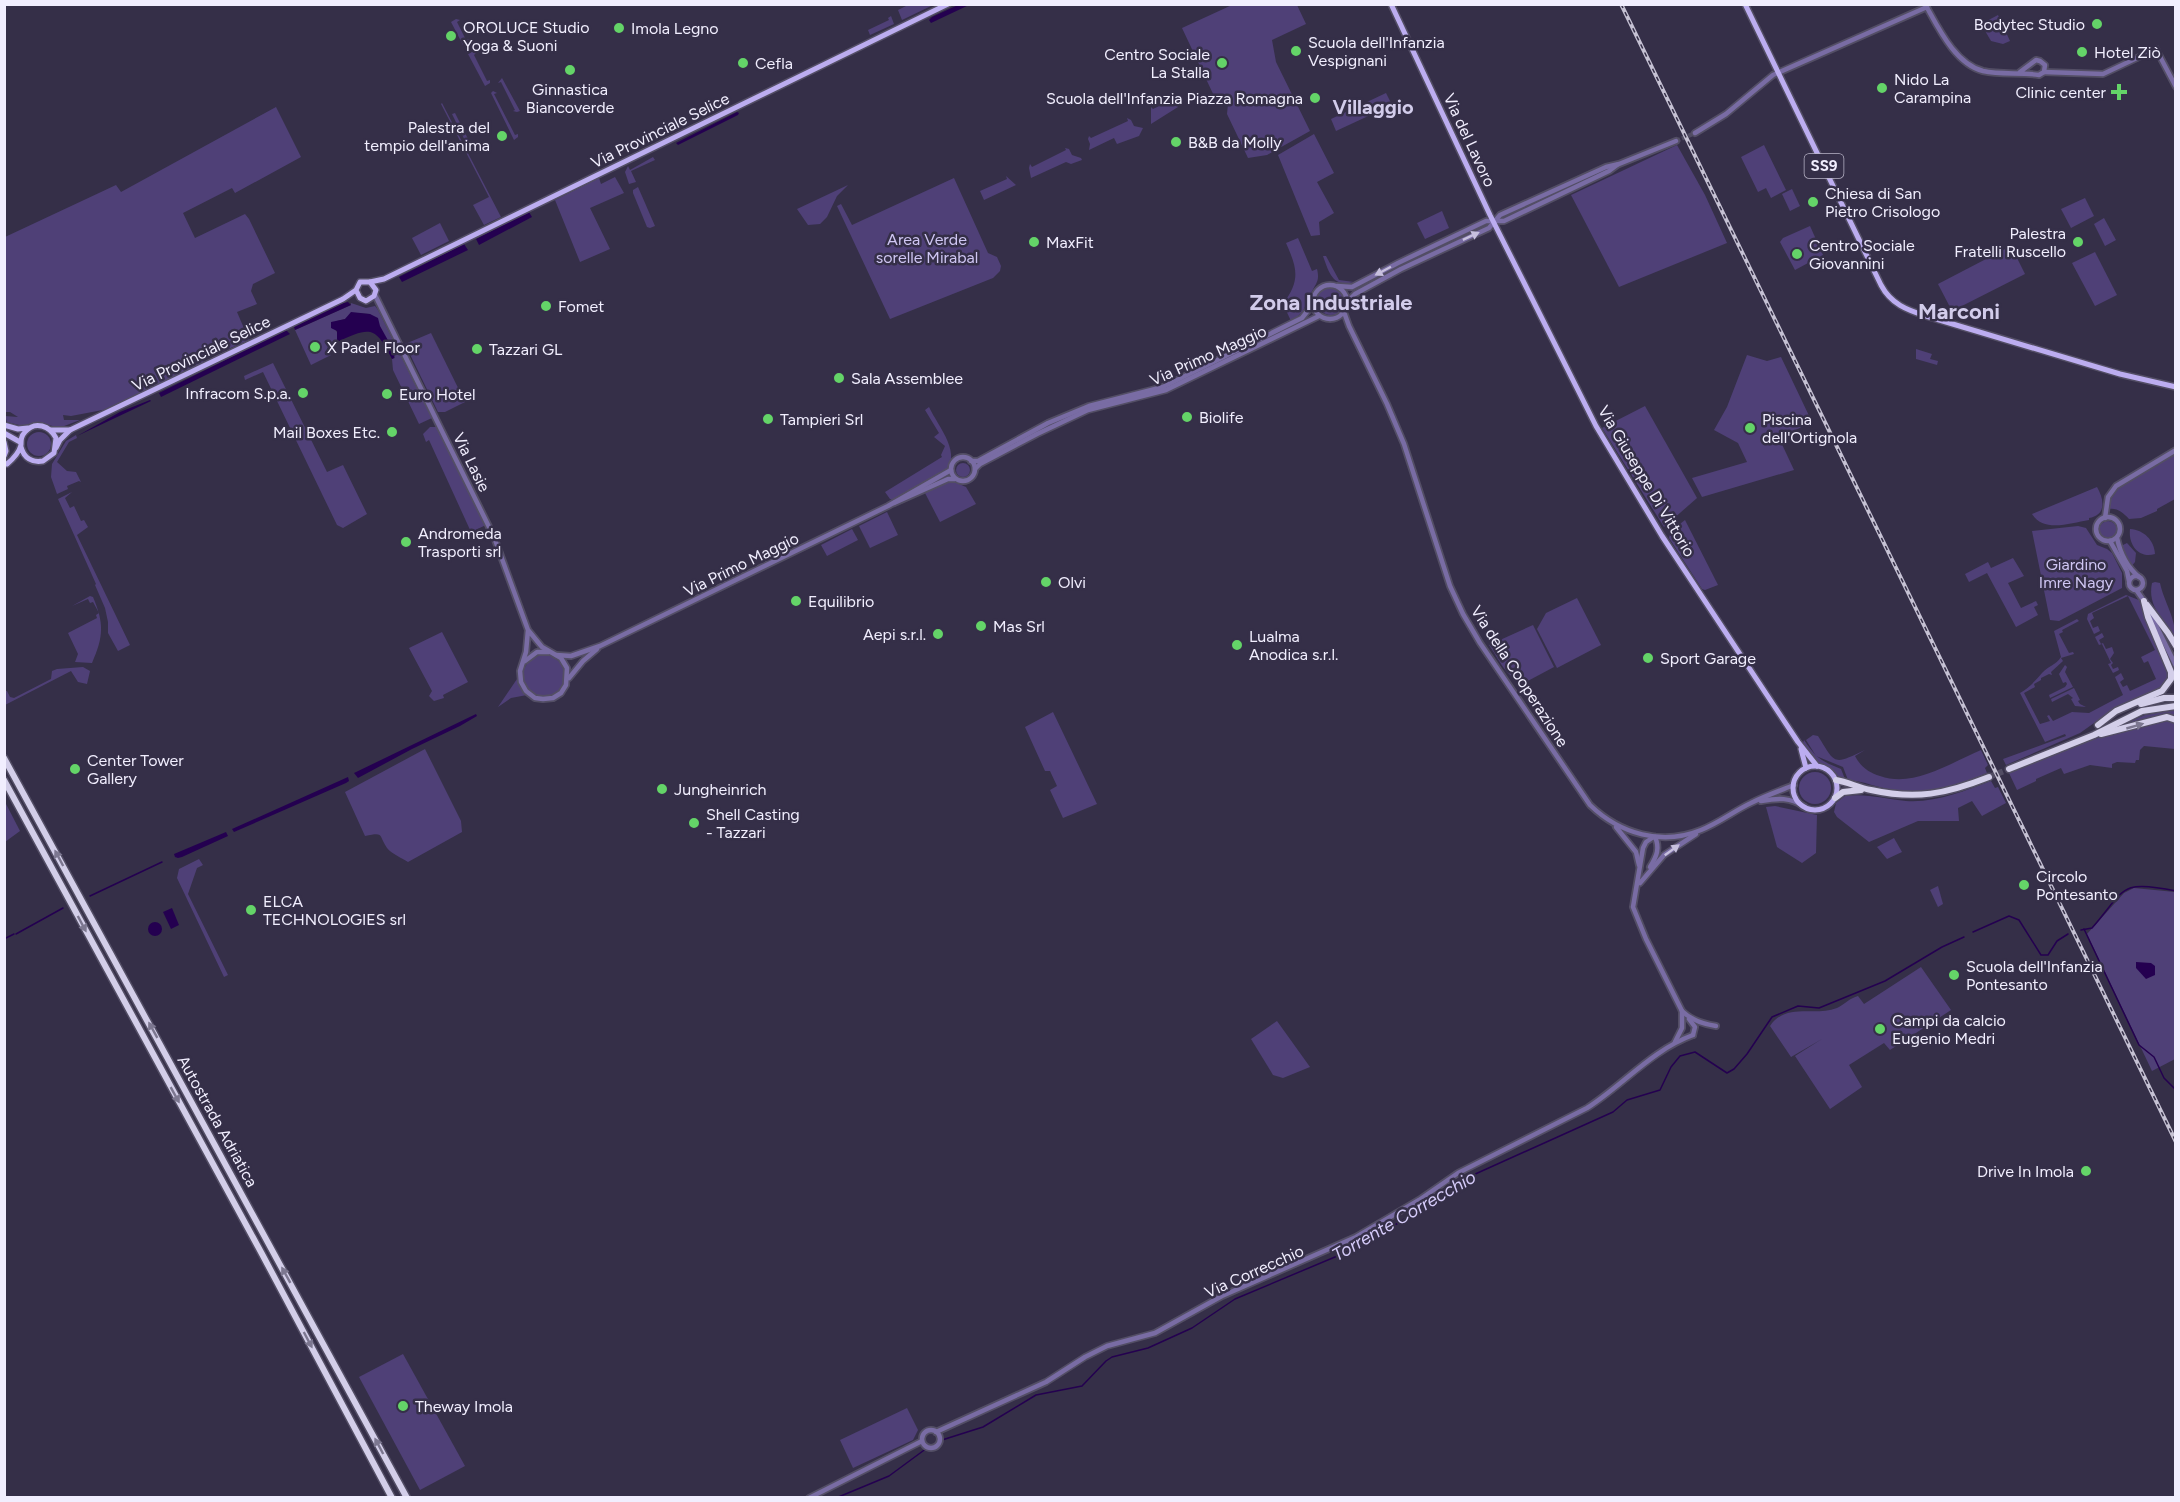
<svg xmlns="http://www.w3.org/2000/svg" width="2180" height="1502" font-family="Figtree,sans-serif">
<rect width="100%" height="100%" fill="#352f48"/>
<!-- green -->
<g fill="#4f4077">
<path d="M 910,4 L 933,4 L 933,5 L 902,20 L 898,10 Z"/>
<path d="M 1232,5 L 1297,5 L 1306,24 L 1272,40 L 1276,62 L 1310,131 L 1267,155 L 1248,158 L 1227,114 L 1228,104 L 1221,99 L 1215,98 L 1182,28 Z"/>
<path d="M 1998,15 L 2010,41 L 2003,44 L 1991,41 L 1981,24 Z"/>
<path d="M 891,16 L 894,24 L 870,35 L 868,30 L 889,20 L 888,18 Z"/>
<path d="M 456,19 L 460,20 L 457,22 L 466,40 L 470,39 L 469,43 L 463,45 L 451,22 Z"/>
<path d="M 474,51 L 476,53 L 474,55 L 487,81 L 490,80 L 490,83 L 485,86 L 468,54 Z"/>
<path d="M 502,78 L 520,111 L 517,112 L 513,111 L 515,110 L 501,82 L 498,83 Z"/>
<path d="M 493,91 L 497,93 L 494,94 L 515,135 L 518,134 L 518,137 L 514,140 L 491,93 Z"/>
<path d="M 1386,93 L 1392,105 L 1336,131 L 1331,119 Z"/>
<path d="M 1174,99 L 1178,107 L 1151,124 L 1151,107 L 1153,109 Z"/>
<path d="M 442,103 L 501,217 L 484,225 L 473,205 L 489,197 L 441,104 Z"/>
<path d="M 276,107 L 301,157 L 235,193 L 232,188 L 183,213 L 195,238 L 245,214 L 249,219 L 275,273 L 253,284 L 251,291 L 257,304 L 237,312 L 249,340 L 203,360 L 204,363 L 108,409 L 71,416 L 63,415 L 64,420 L 80,420 L 59,428 L 42,423 L 23,426 L 7,422 L 5,416 L 18,417 L 10,412 L 5,412 L 5,237 L 116,185 L 121,192 Z"/>
<path d="M 455,113 L 474,151 L 471,153 L 452,114 Z"/>
<path d="M 1127,118 L 1131,120 L 1134,126 L 1143,128 L 1139,136 L 1117,144 L 1114,138 L 1089,150 L 1090,144 L 1088,139 L 1089,136 L 1091,138 L 1128,121 Z"/>
<path d="M 1314,134 L 1334,173 L 1317,182 L 1334,213 L 1319,222 L 1320,235 L 1311,236 L 1278,155 Z"/>
<path d="M 1677,145 L 1705,195 L 1727,243 L 1619,287 L 1571,195 Z"/>
<path d="M 1764,145 L 1786,190 L 1771,198 L 1766,188 L 1758,192 L 1741,157 Z"/>
<path d="M 1065,148 L 1069,149 L 1072,155 L 1081,158 L 1082,160 L 1071,164 L 1066,162 L 1031,178 L 1029,168 L 1030,164 L 1032,167 L 1066,150 Z"/>
<path d="M 653,157 L 655,160 L 631,171 L 636,182 L 629,184 L 625,172 L 628,166 L 630,170 Z"/>
<path d="M 1006,176 L 1016,185 L 984,200 L 980,191 L 1007,179 Z"/>
<path d="M 615,177 L 624,193 L 590,208 L 610,249 L 580,262 L 555,200 L 599,178 L 601,184 Z"/>
<path d="M 954,178 L 988,253 L 997,257 L 1001,266 L 1000,271 L 993,278 L 890,319 L 837,206 L 841,204 L 852,225 Z"/>
<path d="M 848,185 L 837,196 L 827,217 L 820,224 L 808,225 L 797,209 Z"/>
<path d="M 638,187 L 655,226 L 650,228 L 647,227 L 633,193 L 633,190 Z"/>
<path d="M 1792,189 L 1800,206 L 1790,211 L 1782,194 Z"/>
<path d="M 2085,198 L 2094,216 L 2071,228 L 2061,209 Z"/>
<path d="M 1442,211 L 1449,228 L 1425,239 L 1417,223 Z"/>
<path d="M 2104,218 L 2116,240 L 2105,246 L 2094,224 Z"/>
<path d="M 440,223 L 449,241 L 421,255 L 412,238 Z"/>
<path d="M 1810,226 L 1823,255 L 1795,270 L 1780,242 L 1783,238 Z"/>
<path d="M 1298,238 L 1312,271 L 1317,269 C 1320,281 1316,283 1311,293 C 1305,306 1305,313 1291,321 L 1283,304 C 1301,280 1297,268 1286,243 Z"/>
<path d="M 2011,246 L 2025,274 L 1952,311 L 1938,284 Z"/>
<path d="M 2095,252 L 2117,295 L 2095,306 L 2072,263 Z"/>
<path d="M 1323,256 L 1326,256 L 1339,280 L 1354,282 C 1333,288 1329,273 1323,256 Z"/>
<circle cx="1331" cy="301" r="14"/>
<path d="M 351,303 L 366,308 L 375,306 L 378,310 L 432,418 L 419,424 L 393,370 L 392,359 L 395,358 L 370,314 L 354,313 L 345,319 L 337,321 L 335,329 L 338,334 L 337,342 L 327,348 L 331,355 L 311,365 L 295,330 L 351,305 Z"/>
<path d="M 431,333 L 465,402 L 445,412 L 438,412 L 405,344 Z"/>
<path d="M 1916,349 L 1932,354 L 1930,359 L 1938,361 L 1937,365 L 1916,359 Z"/>
<path d="M 1747,355 L 1767,361 L 1781,357 L 1812,422 L 1779,438 L 1794,470 L 1702,497 L 1692,478 L 1747,462 L 1738,443 L 1714,430 L 1727,407 Z"/>
<path d="M 273,363 L 327,472 L 343,465 L 367,514 L 343,528 L 337,525 L 263,372 L 245,380 L 244,376 Z"/>
<path d="M 1645,406 L 1697,498 L 1664,527 L 1602,428 Z"/>
<path d="M 929,407 C 939,428 964,455 943,474 L 893,500 L 890,499 L 885,492 L 942,457 L 941,455 L 945,446 L 934,437 L 939,433 L 925,410 Z"/>
<path d="M 430,427 L 437,427 L 486,525 L 471,532 L 429,440 L 426,442 L 423,434 Z"/>
<circle cx="39" cy="444" r="12"/>
<path d="M 76,435 L 77,438 L 69,442 L 57,462 L 67,471 L 76,472 L 81,482 L 79,481 L 67,486 L 68,489 L 57,494 L 51,477 L 52,464 L 66,441 Z"/>
<path d="M 2175,454 L 2175,499 L 2157,509 L 2157,511 L 2141,518 L 2129,519 C 2123,513 2118,508 2109,509 L 2109,502 L 2118,489 Z"/>
<circle cx="963" cy="470" r="7"/>
<path d="M 950,480 L 966,487 L 976,504 L 940,522 L 925,493 Z"/>
<path d="M 2097,487 C 2104,499 2107,515 2089,518 L 2089,520 C 2070,523 2044,533 2032,514 Z"/>
<path d="M 72,492 L 65,498 L 70,508 L 74,506 L 81,521 L 84,520 L 88,527 L 77,535 L 130,645 L 118,651 L 108,633 L 108,622 L 105,608 L 95,585 L 96,584 L 58,499 Z"/>
<path d="M 887,512 L 898,535 L 870,548 L 859,526 Z"/>
<path d="M 1685,520 L 1718,585 L 1705,590 L 1702,589 L 1669,538 L 1671,531 Z"/>
<circle cx="2108" cy="530" r="9"/>
<path d="M 2078,526 L 2086,528 L 2097,545 L 2107,549 L 2112,553 L 2122,573 L 2122,588 L 2059,621 L 2050,620 L 2032,531 Z"/>
<path d="M 852,529 L 858,540 L 827,556 L 821,545 Z"/>
<path d="M 2130,529 C 2144,530 2154,540 2155,554 C 2139,559 2128,545 2130,529 Z"/>
<path d="M 2127,543 L 2136,553 L 2135,562 L 2131,567 L 2121,546 Z"/>
<path d="M 2013,558 L 2024,576 L 2008,583 L 2021,608 L 2036,601 L 2038,605 L 2034,607 L 2038,615 L 2016,627 L 1987,573 L 1969,582 L 1965,574 L 1988,562 L 1991,568 Z"/>
<path d="M 2155,582 L 2160,583 C 2164,602 2176,618 2175,637 C 2164,619 2147,607 2152,583 Z"/>
<path d="M 2126,595 L 2139,600 L 2169,675 L 2161,688 L 2111,711 L 2080,733 L 2006,765 L 2003,759 L 2066,736 L 2065,734 L 2045,742 L 2020,693 C 2030,687 2035,681 2042,673 C 2048,666 2056,665 2061,657 L 2054,631 L 2077,619 L 2079,621 L 2062,630 L 2063,632 L 2059,634 L 2069,653 L 2073,652 L 2074,654 L 2061,658 L 2063,661 L 2051,672 L 2052,675 L 2049,674 L 2041,678 L 2041,680 L 2034,684 L 2035,687 L 2024,693 L 2040,724 L 2050,721 L 2047,716 L 2049,715 L 2053,721 L 2072,712 L 2089,713 L 2123,695 L 2115,677 L 2121,673 L 2124,679 L 2120,682 L 2123,687 L 2127,685 L 2130,691 L 2156,679 L 2148,661 L 2144,663 L 2141,657 L 2155,650 L 2128,596 L 2092,613 L 2094,618 L 2090,621 L 2093,628 L 2098,626 L 2100,631 L 2094,634 L 2087,619 L 2088,614 Z"/>
<path d="M 90,596 L 93,597 C 104,623 104,636 92,663 L 75,662 L 78,654 L 68,633 L 97,618 L 96,615 L 99,613 L 93,602 L 90,603 L 88,599 L 72,606 Z"/>
<path d="M 1577,598 L 1601,645 L 1557,668 L 1537,629 L 1546,613 Z"/>
<path d="M 1533,625 L 1554,667 L 1524,683 C 1506,678 1499,659 1489,645 Z"/>
<path d="M 442,632 L 468,682 L 443,695 L 444,698 L 434,701 L 429,696 L 432,691 L 409,648 Z"/>
<path d="M 2102,633 L 2104,637 L 2099,640 L 2101,644 L 2103,643 L 2106,649 L 2112,647 L 2114,653 L 2110,659 L 2113,663 L 2111,665 L 2113,669 L 2118,667 L 2119,670 L 2113,673 L 2108,664 L 2111,663 L 2102,644 L 2099,645 L 2095,637 Z"/>
<circle cx="544" cy="676" r="21"/>
<path d="M 2065,665 L 2067,667 L 2065,672 L 2073,687 L 2050,698 L 2049,695 L 2065,687 L 2067,684 L 2066,682 L 2063,683 L 2059,674 Z"/>
<path d="M 83,667 L 90,671 L 87,684 L 78,682 L 71,671 L 5,705 L 5,691 L 7,691 L 10,697 L 14,698 L 51,679 L 52,671 L 57,669 Z"/>
<path d="M 517,679 L 520,687 L 527,695 L 511,698 L 498,707 Z"/>
<path d="M 2074,688 L 2080,700 L 2078,701 L 2080,704 L 2086,707 L 2075,706 L 2071,699 L 2073,698 L 2068,694 L 2052,702 L 2051,699 Z"/>
<path d="M 2175,710 L 2175,716 L 2166,715 L 2111,729 L 2145,715 Z"/>
<path d="M 1053,712 L 1097,804 L 1063,818 L 1050,790 L 1057,786 L 1050,771 L 1045,771 L 1025,727 Z"/>
<path d="M 2168,720 L 2175,723 L 2175,749 L 2144,746 L 2140,750 L 2139,760 L 2136,760 L 2135,763 L 2117,762 L 2112,764 L 2112,768 L 2090,765 L 2064,774 L 2061,768 L 2036,779 L 2036,781 L 2017,790 L 2009,773 L 2090,740 Z"/>
<path d="M 1813,735 L 1818,736 C 1836,765 1833,765 1865,750 L 1855,756 C 1860,766 1869,773 1880,776 C 1914,788 1950,763 1981,750 L 1988,765 L 1985,768 L 1987,773 C 1957,786 1927,794 1894,790 C 1878,788 1864,781 1848,780 L 1843,767 L 1816,756 L 1806,740 Z"/>
<path d="M 1804,740 C 1816,758 1821,761 1841,769 L 1845,779 L 1838,777 L 1827,766 L 1816,762 L 1803,743 Z"/>
<path d="M 425,749 L 461,821 L 462,832 L 408,862 C 402,858 392,854 387,848 C 378,835 385,832 365,836 L 345,792 Z"/>
<circle cx="1815" cy="788" r="16"/>
<path d="M 1991,781 L 1995,788 L 1998,787 L 2006,803 L 1982,816 L 1972,801 L 1958,808 L 1959,821 L 1918,821 L 1869,842 L 1837,817 L 1834,812 L 1836,803 L 1845,796 C 1865,793 1886,799 1906,801 C 1936,803 1964,791 1991,781 Z"/>
<path d="M 4,800 L 20,831 L 5,842 L 4,842 Z"/>
<path d="M 1775,806 L 1817,815 L 1816,853 L 1802,863 L 1777,847 L 1766,807 Z"/>
<path d="M 1894,838 L 1902,852 L 1887,859 L 1877,847 Z"/>
<path d="M 199,859 L 203,865 L 197,868 L 188,894 L 228,975 L 224,977 L 177,878 L 179,869 Z"/>
<path d="M 1938,886 L 1943,904 L 1938,907 L 1930,890 Z"/>
<path d="M 2134,888 L 2175,892 L 2175,1059 L 2152,1071 L 2087,934 L 2124,893 Z"/>
<path d="M 1921,967 L 1951,1010 L 1890,1050 L 1884,1043 L 1849,1065 L 1862,1087 L 1830,1109 L 1795,1056 L 1822,1039 L 1791,1057 L 1770,1026 C 1786,1002 1815,1017 1837,1008 C 1845,1004 1850,998 1858,996 L 1864,1004 Z"/>
<path d="M 1277,1021 L 1310,1067 L 1283,1078 L 1273,1075 L 1251,1039 Z"/>
<path d="M 403,1354 L 465,1466 L 420,1490 L 359,1377 Z"/>
<path d="M 907,1408 L 918,1430 L 913,1440 L 853,1468 L 840,1440 Z"/>
</g>
<!-- water -->
<g fill="#240050">
<path d="M 958,5 L 969,5 L 931,23 L 929,20 L 932,17 Z"/>
<path d="M 737,112 L 739,113 L 738,115 L 678,145 L 676,143 Z"/>
<path d="M 529,212 L 532,217 L 479,245 L 476,239 Z"/>
<path d="M 464,244 L 468,250 L 402,282 L 399,277 Z"/>
<path d="M 348,302 L 351,305 L 295,330 L 294,327 L 339,304 Z"/>
<path d="M 351,312 L 370,314 L 378,318 L 380,326 L 395,353 L 394,358 L 392,359 C 375,325 370,327 337,342 L 337,331 L 331,328 L 331,322 L 345,319 Z"/>
<path d="M 286,330 L 290,334 L 161,397 L 159,393 Z"/>
<path d="M 150,400 L 151,401 L 77,436 L 120,412 Z"/>
<path d="M 476,714 L 477,716 L 460,726 L 412,749 L 358,778 L 354,773 Z"/>
<path d="M 348,777 L 349,781 L 346,783 L 234,832 L 232,829 Z"/>
<path d="M 226,832 L 228,836 L 182,857 L 178,858 L 175,857 L 174,854 Z"/>
<path d="M 172,908 L 179,925 L 171,929 L 163,912 Z"/>
<circle cx="155" cy="929" r="7"/>
<path d="M 2136,962 L 2151,963 L 2155,966 L 2155,975 L 2146,979 L 2136,968 Z"/>
</g>
<g fill="none" stroke-linecap="round" stroke-linejoin="round">
<!-- stream -->
<g stroke="#240050" stroke-width="1.5">
<path d="M 90,896 L 162,862"/>
<path d="M 2084,929 L 2139,1045 L 2154,1057 L 2164,1078 L 2176,1090"/>
<path d="M 2081,930 L 2092,928 C 2126,889 2119,879 2176,891"/>
<path d="M 1973,932 L 2009,916 L 2019,920 L 2041,955 L 2048,955 L 2057,941 L 2068,934"/>
<path d="M 16,934 L 63,908"/>
<path d="M 4,939 L 14,934"/>
<path d="M 942,1440 L 983,1427 L 1036,1395 L 1082,1386 L 1106,1361 L 1112,1357 L 1148,1348 L 1192,1328 L 1235,1299 L 1354,1249 L 1415,1213 L 1462,1180 L 1613,1112 L 1627,1100 L 1660,1090 L 1671,1067 L 1680,1056 L 1695,1052 L 1727,1073 L 1734,1069 L 1747,1054 L 1772,1017 L 1798,1006 L 1819,1008 L 1885,981 L 1942,947 L 1964,937"/>
<path d="M 836,1498 L 889,1476 L 927,1448"/>
</g>
<!-- minor-tunnel -->
<path stroke="#514c63" stroke-width="4.5" stroke-dasharray="4.5 2" stroke-linecap="butt" d="M 1676,141 L 1695,133"/>
<!-- highway-tunnel -->
<path stroke="#514c63" stroke-width="6" stroke-dasharray="6 3" stroke-linecap="butt" d="M 1989,777 L 2009,769"/>
<!-- minor casing -->
<g stroke="#534e65" stroke-width="8">
<g id="minor">
<path d="M 1925,4 C 1938,27 1955,64 1983,71 C 2001,75 2021,72 2039,75 L 2044,72 L 2045,65 L 2040,61 L 2036,60 L 2020,72"/>
<path d="M 2044,72 L 2103,74 L 2156,49 L 2176,87"/>
<path d="M 1695,133 L 1726,114 L 1773,75 L 1927,7"/>
<circle cx="1330" cy="302" r="17"/>
<path d="M 1337,286 L 1352,287 L 1398,263 L 1486,221 L 1504,221 L 1609,171 L 1617,165"/>
<path d="M 375,295 L 494,537 L 528,630 L 542,647 L 561,658 L 567,668 L 566,685 L 561,693 L 553,698 L 543,699 L 535,698 L 526,691 L 521,682 L 520,671 L 526,652 L 528,630"/>
<path d="M 1347,302 L 1355,294 L 1401,269 L 1489,228 L 1500,215 L 1606,167 L 1619,164 L 1676,141"/>
<path d="M 1344,312 L 1349,326 L 1387,404 L 1404,444 L 1450,586 L 1463,614 L 1480,643 L 1590,805 C 1620,834 1662,846 1701,830 C 1719,823 1734,811 1751,803 C 1765,796 1779,791 1794,785"/>
<circle cx="963" cy="469" r="12"/>
<path d="M 971,461 L 978,461 L 1048,423 L 1089,406 L 1163,387 L 1302,318 L 1313,304"/>
<path d="M 975,469 L 980,464 L 1037,434 L 1088,410 L 1166,390 L 1319,316"/>
<path d="M 894,503 L 948,479 L 955,479"/>
<circle cx="2108" cy="529" r="12"/>
<path d="M 2105,518 L 2108,497 L 2116,486 L 2176,450"/>
<path d="M 2117,538 C 2120,552 2127,567 2139,577"/>
<path d="M 2110,541 L 2127,571 L 2129,581"/>
<circle cx="2136" cy="583" r="7"/>
<path d="M 2137,591 L 2146,604"/>
<path d="M 2149,611 L 2176,666"/>
<path d="M 556,655 L 571,656 L 600,646 L 888,506 L 951,470"/>
<path d="M 525,661 L 537,652 L 549,652"/>
<path d="M 569,678 L 583,661 L 597,649"/>
<path d="M 1761,801 C 1778,798 1790,797 1805,807"/>
<path d="M 1616,827 L 1636,852 L 1639,865"/>
<path d="M 1652,838 L 1646,842 L 1643,848 L 1633,907 L 1646,939 L 1682,1011 L 1682,1028 L 1675,1042"/>
<path d="M 1650,867 C 1657,856 1660,848 1655,837"/>
<path d="M 1640,883 L 1664,855 L 1696,834"/>
<path d="M 1682,1011 C 1691,1020 1703,1024 1716,1026"/>
<path d="M 1689,1019 L 1695,1027 L 1693,1035"/>
<circle cx="931" cy="1439" r="9"/>
<path d="M 936,1432 L 1046,1382 L 1085,1357 L 1107,1346 L 1155,1333 L 1222,1296 L 1356,1237 L 1419,1200 L 1458,1173 L 1587,1108 C 1623,1085 1652,1050 1693,1035"/>
<path d="M 809,1498 L 922,1441"/>
</g>
</g>
<!-- major casing -->
<g stroke="#534e65" stroke-width="8">
<g id="major">
<path d="M 1391,4 L 1490,215 L 1596,426 L 1662,536 L 1798,742 L 1817,766"/>
<path d="M 1745,4 L 1881,285 C 1891,304 1907,310 1926,316 L 2120,374 L 2176,387"/>
<path d="M 370,282 L 384,279 L 948,4"/>
<path d="M 4,425 L 18,429 L 28,428"/>
<path d="M 51,430 L 70,430"/>
<path d="M 4,433 L 20,442"/>
<path d="M 4,442 L 6,451 L 4,456"/>
<path d="M 56,448 L 60,440 L 70,430 L 343,299 L 356,290 L 360,282 L 370,282 L 376,290 L 374,296 L 366,301 L 360,298 L 356,290"/>
<path d="M 7,464 C 13,459 19,453 21,445 C 21,440 21,436 25,432 C 35,420 50,426 56,438 L 54,453 L 43,461 C 32,463 24,458 21,447"/>
<path d="M 1801,749 L 1806,768"/>
<circle cx="1815" cy="788" r="22"/>
</g>
</g>
<!-- highway casing -->
<g stroke="#534e65" stroke-width="9">
<g id="highway">
<path d="M 2147,605 L 2168,633 L 2176,646"/>
<path d="M 2141,704 L 2164,698 L 2176,698"/>
<path d="M 2098,725 L 2116,711 L 2162,691 L 2171,679 L 2171,672 L 2148,617 L 2144,601"/>
<path d="M 2101,734 L 2167,717 L 2176,720"/>
<path d="M 4,758 L 407,1498"/>
<path d="M 2009,769 L 2094,735 L 2142,711 L 2176,706"/>
<path d="M 4,780 L 262,1254 L 392,1498"/>
<path d="M 1836,780 C 1848,782 1859,788 1871,790 C 1916,800 1946,794 1989,777"/>
<path d="M 1835,798 L 1843,792 L 1861,790"/>
</g>
</g>
<!-- minor -->
<use href="#minor" stroke="#796ca4" stroke-width="4.5"/>
<!-- major -->
<use href="#major" stroke="#bcadf0" stroke-width="5"/>
<!-- highway -->
<use href="#highway" stroke="#d3cee9" stroke-width="6"/>
<!-- rail casing -->
<g stroke="#c5c1d3" stroke-width="4">
<path id="rail" d="M 1621,4 L 2176,1142"/>
</g>
<!-- rail -->
<use href="#rail" stroke="#352f48" stroke-width="1.5" stroke-dasharray="4.5" stroke-linecap="butt"/>
</g>
<!-- one-way arrows -->
<defs><path id="oneway-solid" d="M-6-.8H1V-3.2L6.5 0L1 3.2V.8H-6Z" transform="scale(1.5)"/></defs>
<g fill="#c7c0de">
<use href="#oneway-solid" transform="translate(1471 236) rotate(-25)"/>
<use href="#oneway-solid" transform="translate(1383 271) rotate(152)"/>
<use href="#oneway-solid" transform="translate(1672 850) rotate(-36)"/>
</g>
<g fill="#7c7790">
<use href="#oneway-solid" transform="translate(2135 726) rotate(-16)"/>
<use href="#oneway-solid" transform="translate(59 858) rotate(-118)"/>
<use href="#oneway-solid" transform="translate(82 924) rotate(62)"/>
<use href="#oneway-solid" transform="translate(153 1030) rotate(-119)"/>
<use href="#oneway-solid" transform="translate(175 1095) rotate(61)"/>
<use href="#oneway-solid" transform="translate(286 1275) rotate(-119)"/>
<use href="#oneway-solid" transform="translate(308 1340) rotate(62)"/>
<use href="#oneway-solid" transform="translate(379 1446) rotate(-118)"/>
</g>
<!-- markers -->
<g fill="#64d468" stroke="#352f48" stroke-width="2">
<circle cx="2097" cy="24" r="6"/>
<circle cx="619" cy="28" r="6"/>
<circle cx="451" cy="36" r="6"/>
<circle cx="1296" cy="51" r="6"/>
<circle cx="2082" cy="52" r="6"/>
<circle cx="743" cy="63" r="6"/>
<circle cx="1222" cy="63" r="6"/>
<circle cx="570" cy="70" r="6"/>
<circle cx="1882" cy="88" r="6"/>
<path d="M2116 83h6v6h6v6h-6v6h-6v-6h-6v-6h6z"/>
<circle cx="1315" cy="98" r="6"/>
<circle cx="502" cy="136" r="6"/>
<circle cx="1176" cy="142" r="6"/>
<circle cx="1813" cy="202" r="6"/>
<circle cx="1034" cy="242" r="6"/>
<circle cx="2078" cy="242" r="6"/>
<circle cx="1797" cy="254" r="6"/>
<circle cx="546" cy="306" r="6"/>
<circle cx="315" cy="347" r="6"/>
<circle cx="477" cy="349" r="6"/>
<circle cx="839" cy="378" r="6"/>
<circle cx="303" cy="393" r="6"/>
<circle cx="387" cy="394" r="6"/>
<circle cx="1187" cy="417" r="6"/>
<circle cx="768" cy="419" r="6"/>
<circle cx="1750" cy="428" r="6"/>
<circle cx="392" cy="432" r="6"/>
<circle cx="406" cy="542" r="6"/>
<circle cx="1046" cy="582" r="6"/>
<circle cx="796" cy="601" r="6"/>
<circle cx="981" cy="626" r="6"/>
<circle cx="938" cy="634" r="6"/>
<circle cx="1237" cy="645" r="6"/>
<circle cx="1648" cy="658" r="6"/>
<circle cx="75" cy="769" r="6"/>
<circle cx="662" cy="789" r="6"/>
<circle cx="694" cy="823" r="6"/>
<circle cx="2024" cy="885" r="6"/>
<circle cx="251" cy="910" r="6"/>
<circle cx="1954" cy="975" r="6"/>
<circle cx="1880" cy="1029" r="6"/>
<circle cx="2086" cy="1171" r="6"/>
<circle cx="403" cy="1406" r="6"/>
</g>
<g text-anchor="middle" stroke-width="5" stroke-linejoin="round" paint-order="stroke">
<!-- shield labels -->
<rect fill="#352f48" stroke="#b9b5c7" stroke-width="1.5" x="1804.5" y="154" width="39" height="24" rx="4.5"/>
<g font-size="15" font-weight="bold" fill="#f1eefe">
<text x="1824" y="171">SS9</text>
</g>
<!-- poi labels -->
<g font-size="16" fill="#f1eefe" stroke="#352f48" text-anchor="start">
<text x="2085" y="30" text-anchor="end">Bodytec Studio</text>
<text x="463" y="33">OROLUCE Studio<tspan x="463" dy="18">Yoga &amp; Suoni</tspan></text>
<text x="631" y="34">Imola Legno</text>
<text x="1308" y="48">Scuola dell'Infanzia<tspan x="1308" dy="18">Vespignani</tspan></text>
<text x="2094" y="58">Hotel Ziò</text>
<text x="1210" y="60" text-anchor="end">Centro Sociale<tspan x="1210" dy="18">La Stalla</tspan></text>
<text x="755" y="69">Cefla</text>
<text x="1894" y="85">Nido La<tspan x="1894" dy="18">Carampina</tspan></text>
<text x="570" y="95" text-anchor="middle">Ginnastica<tspan x="570" dy="18">Biancoverde</tspan></text>
<text x="2106" y="98" text-anchor="end">Clinic center</text>
<text x="1303" y="104" text-anchor="end">Scuola dell'Infanzia Piazza Romagna</text>
<text x="490" y="133" text-anchor="end">Palestra del<tspan x="490" dy="18">tempio dell'anima</tspan></text>
<text x="1188" y="148">B&amp;B da Molly</text>
<text x="1825" y="199">Chiesa di San<tspan x="1825" dy="18">Pietro Crisologo</tspan></text>
<text x="2066" y="239" text-anchor="end">Palestra<tspan x="2066" dy="18">Fratelli Ruscello</tspan></text>
<text x="1046" y="248">MaxFit</text>
<text x="1809" y="251">Centro Sociale<tspan x="1809" dy="18">Giovannini</tspan></text>
<text x="558" y="312">Fomet</text>
<text x="327" y="353">X Padel Floor</text>
<text x="489" y="355">Tazzari GL</text>
<text x="851" y="384">Sala Assemblee</text>
<text x="291" y="399" text-anchor="end">Infracom S.p.a.</text>
<text x="399" y="400">Euro Hotel</text>
<text x="1199" y="423">Biolife</text>
<text x="780" y="425">Tampieri Srl</text>
<text x="1762" y="425">Piscina<tspan x="1762" dy="18">dell'Ortignola</tspan></text>
<text x="380" y="438" text-anchor="end">Mail Boxes Etc.</text>
<text x="418" y="539">Andromeda<tspan x="418" dy="18">Trasporti srl</tspan></text>
<text x="1058" y="588">Olvi</text>
<text x="808" y="607">Equilibrio</text>
<text x="993" y="632">Mas Srl</text>
<text x="926" y="640" text-anchor="end">Aepi s.r.l.</text>
<text x="1249" y="642">Lualma<tspan x="1249" dy="18">Anodica s.r.l.</tspan></text>
<text x="1660" y="664">Sport Garage</text>
<text x="87" y="766">Center Tower<tspan x="87" dy="18">Gallery</tspan></text>
<text x="674" y="795">Jungheinrich</text>
<text x="706" y="820">Shell Casting<tspan x="706" dy="18">- Tazzari</tspan></text>
<text x="2036" y="882">Circolo<tspan x="2036" dy="18">Pontesanto</tspan></text>
<text x="263" y="907">ELCA<tspan x="263" dy="18">TECHNOLOGIES srl</tspan></text>
<text x="1966" y="972">Scuola dell'Infanzia<tspan x="1966" dy="18">Pontesanto</tspan></text>
<text x="1892" y="1026">Campi da calcio<tspan x="1892" dy="18">Eugenio Medri</tspan></text>
<text x="2074" y="1177" text-anchor="end">Drive In Imola</text>
<text x="415" y="1412">Theway Imola</text>
</g>
<!-- street labels -->
<g font-size="16" fill="#f1eefe" stroke="#352f48">
<text transform="translate(660 130) rotate(-26)" y="6">Via Provinciale Selice</text>
<text transform="translate(1470 140) rotate(65)" y="6">Via del Lavoro</text>
<text transform="translate(201 353) rotate(-26)" y="6">Via Provinciale Selice</text>
<text transform="translate(1208 355) rotate(-24)" y="6">Via Primo Maggio</text>
<text transform="translate(472 462) rotate(64)" y="6">Via Lasie</text>
<text transform="translate(1647 481) rotate(59)" y="6">Via Giuseppe Di Vittorio</text>
<text transform="translate(741 564) rotate(-26)" y="6">Via Primo Maggio</text>
<text transform="translate(1520 676) rotate(57)" y="6">Via della Cooperazione</text>
<text transform="translate(218 1121) rotate(61)" y="6">Autostrada Adriatica</text>
<text transform="translate(1254 1271) rotate(-24)" y="6">Via Correcchio</text>
</g>
<!-- park labels -->
<g font-size="16" fill="#cfc6f3" stroke="#352f48">
<text x="927" y="245">Area Verde<tspan x="927" dy="18">sorelle Mirabal</tspan></text>
<text x="2076" y="570">Giardino<tspan x="2076" dy="18">Imre Nagy</tspan></text>
</g>
<!-- water labels -->
<g font-size="18" font-style="italic" fill="#d5cbf9" stroke="#352f48">
<text transform="translate(1404 1216) rotate(-30)" y="6">Torrente Correcchio</text>
</g>
<!-- quarter labels -->
<g font-size="20" font-weight="bold" fill="#d2cceb" stroke="#352f48">
<text x="1373" y="114">Villaggio</text>
</g>
<!-- district labels -->
<g font-size="22" font-weight="bold" fill="#d2cceb" stroke="#352f48">
<text x="1331" y="310">Zona Industriale</text>
<text x="1959" y="319">Marconi</text>
</g>
</g>
<!-- border -->
<rect width="2180" height="1502" fill="none" stroke="#f1eefe" stroke-width="12"/>
</svg>
